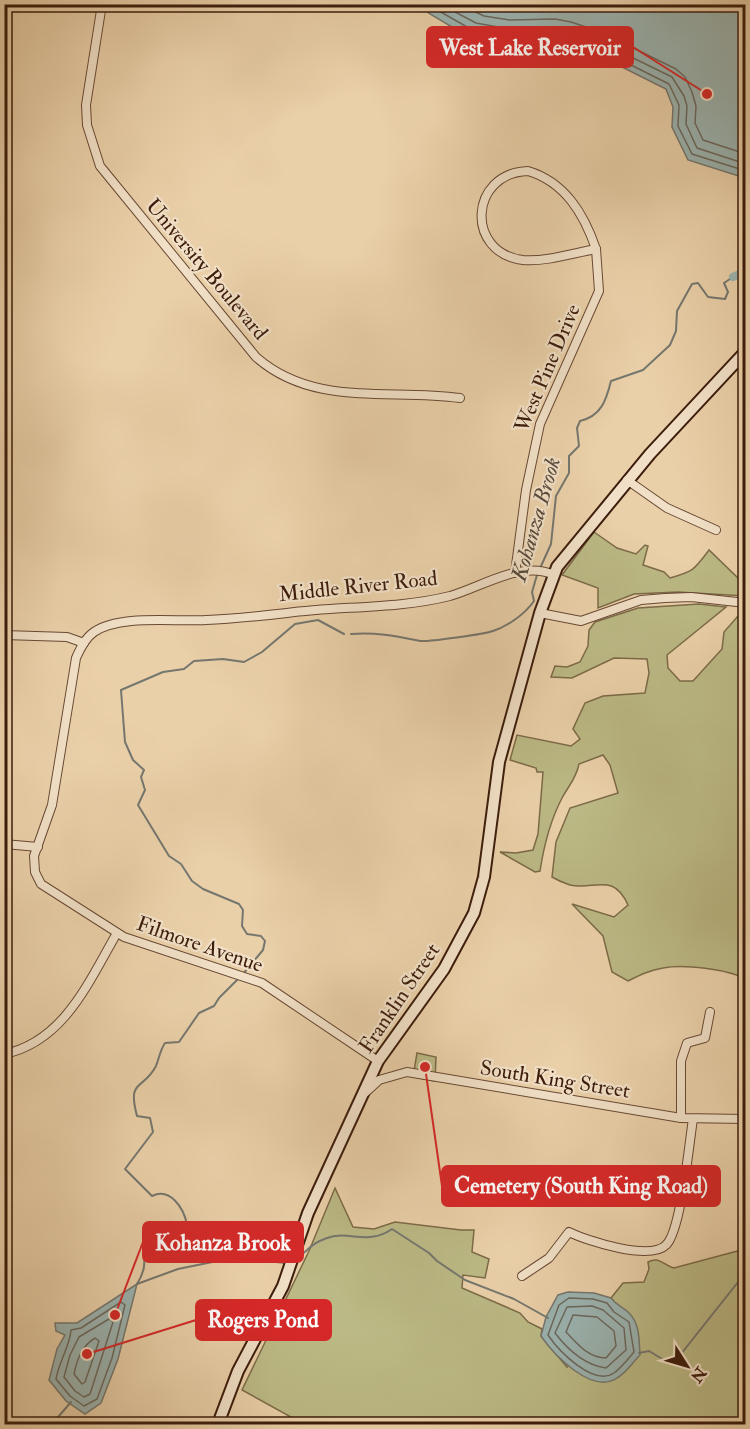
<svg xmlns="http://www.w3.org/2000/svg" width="750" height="1429" font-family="'IM FELL Double Pica',serif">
<rect width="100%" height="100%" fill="#ead0a9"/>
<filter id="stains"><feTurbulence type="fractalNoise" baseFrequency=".00333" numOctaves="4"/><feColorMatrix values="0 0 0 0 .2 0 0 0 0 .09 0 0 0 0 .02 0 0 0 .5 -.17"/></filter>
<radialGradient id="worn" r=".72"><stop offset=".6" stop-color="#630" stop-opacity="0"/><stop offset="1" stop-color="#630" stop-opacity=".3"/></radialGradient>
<!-- green -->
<g fill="#bbb985" stroke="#7c6a48" stroke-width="1.5">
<path d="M 594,532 L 617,548 L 636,554 L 645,545 L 648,546 L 643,565 L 664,572 L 670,578 C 694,571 694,570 709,550 L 738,578 L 745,572 L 745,596 L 678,592 L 634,594 L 598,608 L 598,588 L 562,575 Z"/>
<path d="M 699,604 L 726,607 L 667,655 L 668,668 L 680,681 L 693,681 L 722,649 L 724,632 L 745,608 L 745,979 C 728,969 683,964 663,968 C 650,970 640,975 628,981 L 612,972 L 603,936 L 572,904 L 614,917 L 628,905 C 613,871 593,891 570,885 C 564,883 557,880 552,877 L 556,842 L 570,808 L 618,793 L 610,765 L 603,755 L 579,764 C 576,779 569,785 562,798 C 550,821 544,845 540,871 L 535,872 L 500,852 L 516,853 L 533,850 L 538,834 L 543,772 L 537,772 L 536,768 L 510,760 L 517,735 L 571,746 L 580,739 L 573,729 L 585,703 L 603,696 L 645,693 L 649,673 L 647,659 L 614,658 L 572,678 L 551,677 L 555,666 L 567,667 L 580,662 L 588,646 L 589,630 L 595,622 L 638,608 Z"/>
<path d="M 417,1053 L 436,1057 L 435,1081 L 413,1077 Z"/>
<path d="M 335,1188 L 353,1227 L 374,1229 L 395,1222 L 461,1230 L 474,1230 L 472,1252 L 489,1259 L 485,1278 L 463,1275 L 462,1288 L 520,1313 L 528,1322 L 542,1329 L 541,1336 L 567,1367 L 618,1307 L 611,1298 L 623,1283 L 644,1282 L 649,1269 L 648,1262 C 660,1256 663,1265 674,1268 L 745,1249 L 745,1424 L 288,1424 L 291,1417 L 242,1390 L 309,1251 Z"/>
</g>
<!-- water -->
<g fill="#9bb4b1" stroke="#75776f" stroke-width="1.5">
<path d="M 418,5 L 745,5 L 745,178 L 688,160 L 672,127 L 673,107 L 666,89 L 614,63 L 595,61 L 579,48 L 564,43 L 507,42 L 462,33 L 430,14 Z"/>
<path d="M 137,1284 L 118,1359 L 101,1403 L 85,1414 L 66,1401 L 49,1380 L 57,1349 L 65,1335 L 56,1331 L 55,1323 L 77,1323 Z"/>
<path d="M 568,1292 L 594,1293 L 611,1298 C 617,1306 623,1307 629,1313 C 640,1324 639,1340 640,1355 C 633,1362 626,1373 617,1378 C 592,1395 554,1355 541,1336 L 546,1317 L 558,1295 Z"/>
</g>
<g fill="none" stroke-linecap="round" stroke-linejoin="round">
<!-- shore -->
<g stroke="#6c685e" stroke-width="1.5">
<path d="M 427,4 L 474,31 L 530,37 L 555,35 L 581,42 L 598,55 L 617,58 L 669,84 L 679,105 L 678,126 L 692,154 L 746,171"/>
<path d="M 440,4 L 476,23 L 509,29 L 568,30 L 585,36 L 602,48 L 619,51 L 672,77 L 684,96 L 687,106 L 686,124 L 697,148 L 746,164"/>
<path d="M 459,4 L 484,16 L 510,20 L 555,19 L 571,22 L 589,28 L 606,40 L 623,43 L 676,69 L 685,77 L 692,92 L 696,106 L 695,123 L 703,140 L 746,154"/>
<path d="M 569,1298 L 593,1299 L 607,1303 L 614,1312 L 629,1322 L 634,1352 C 628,1359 621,1368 614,1373 C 593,1387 558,1350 548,1335 L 559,1305 Z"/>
<path d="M 121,1302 L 125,1305 L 112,1358 L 97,1399 L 84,1406 L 70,1396 L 56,1379 C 59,1361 70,1346 71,1330 L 81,1328 Z"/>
<path d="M 592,1306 L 603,1310 L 624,1328 L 626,1350 L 606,1368 C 584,1365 568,1350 555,1333 L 567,1307 Z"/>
<path d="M 573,1315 L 597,1317 L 614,1331 L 616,1346 L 606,1358 C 588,1358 578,1344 566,1332 Z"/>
<path d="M 109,1319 L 113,1322 L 90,1394 L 84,1397 L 75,1391 L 64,1377 L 70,1355 L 79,1337 Z"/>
<path d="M 95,1338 L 99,1341 L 85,1382 L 82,1384 L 74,1374 C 77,1359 82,1346 95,1338 Z"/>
</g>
<!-- stream -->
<g stroke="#75776f" stroke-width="2">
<path d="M 351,634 C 376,632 395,636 420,641 C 428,642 485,634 493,631 C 508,626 525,614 534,601 L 532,592 L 537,575 L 551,544 L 556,496 L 569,473 L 569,456 L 579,446 L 577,428 L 580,421 C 601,416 606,401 611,381 L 643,370 L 670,345 L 676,331 L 677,311 L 692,284 L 698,283 L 708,297 L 725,299 L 728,292 L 724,283 L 733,277"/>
<path d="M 243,974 L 263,950 L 265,941 L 261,936 L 247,934 L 242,926 L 243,910 L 239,904 L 203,889 L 192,881 L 181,864 L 169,856 L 138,805 L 145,790 L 141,777 L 144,770 L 133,760 L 125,742 L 121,690 L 163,672 L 184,669 L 194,661 L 223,659 L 244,662 L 262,652 L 295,624 L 318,620 L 344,634"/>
<path d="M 297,1258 C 309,1250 310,1244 327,1238 C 349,1230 368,1246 392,1229 L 429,1253 L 437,1261 L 465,1280 L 514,1299 L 548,1318"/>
<path d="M 137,1284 C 151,1262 139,1254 148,1238 L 182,1231 L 187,1225 C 184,1208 170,1187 152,1196 L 125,1169 L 153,1132 L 150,1118 L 137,1116 C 127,1078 143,1091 156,1066 C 159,1059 160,1050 165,1043 L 179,1042 L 199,1013 L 214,1006 L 219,998 L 239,978"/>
<path d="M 137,1284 L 178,1269 L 232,1258 L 286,1263"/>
<path d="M 639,1353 L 649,1351 L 669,1363 L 681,1354 L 746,1272"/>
<path d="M 52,1424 L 71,1402"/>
</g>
<!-- canal -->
<path stroke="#9bb4b1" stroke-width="8" d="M 733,277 L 746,271"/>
<!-- street casing -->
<g stroke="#684933" stroke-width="10">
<g id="street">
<path d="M 102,4 L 86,105 L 87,125 L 100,166 L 256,357 C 314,408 390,388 460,398"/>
<path d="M 528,171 C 565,182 584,214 596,249 C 573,253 546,262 523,260 C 465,253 469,173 528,171 Z"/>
<path d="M 627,480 L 667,508 L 716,530"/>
<path d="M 515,573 L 526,490 L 540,424 L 599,291 L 596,249"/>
<path d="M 540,613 L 581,621 L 641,600 L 665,598 L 691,597 L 746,603"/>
<path d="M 4,635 L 67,637 L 84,643"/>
<path d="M 4,844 L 38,847"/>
<path d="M 4,1054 C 64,1042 89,981 117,933"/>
<path d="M 378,1061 L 262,983 L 124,937 L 41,884 L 35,872 L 34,856 L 52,805 L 76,658 C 80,649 85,638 94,632 C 120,614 175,622 206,620 C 233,619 260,616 287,613 C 340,606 398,609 450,596 C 482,587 521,560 554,575"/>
<path d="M 366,1092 L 379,1080 L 407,1072 L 681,1118 L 746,1119"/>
<path d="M 681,1118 L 681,1061 L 687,1043 L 705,1038 L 710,1012"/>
<path d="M 522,1276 L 549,1258 L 569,1232 C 587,1241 650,1261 666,1245 C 681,1231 689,1144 693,1119"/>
</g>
</g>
<!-- secondary casing -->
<g stroke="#3c1c0c" stroke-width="14">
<path id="secondary" d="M 218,1424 L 238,1371 L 283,1286 L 308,1213 L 378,1061 L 444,969 L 474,913 L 484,877 L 499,762 L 540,613 L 557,567 L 650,454 L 746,351"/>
</g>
<!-- street -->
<use href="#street" stroke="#f1e0c7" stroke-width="8"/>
<!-- secondary -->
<use href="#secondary" stroke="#f1e0c7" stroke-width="10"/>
</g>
<g text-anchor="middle" stroke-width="4.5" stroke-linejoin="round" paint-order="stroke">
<!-- street labels -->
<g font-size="21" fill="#3c1c0c" stroke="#f1e0c7">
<text transform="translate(207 269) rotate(50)" y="7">University Boulevard</text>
<text transform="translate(547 368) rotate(-67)" y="7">West Pine Drive</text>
<text transform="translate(358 586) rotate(-6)" y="7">Middle River Road</text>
<text transform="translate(200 944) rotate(19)" y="7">Filmore Avenue</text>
<text transform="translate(399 998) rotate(-56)" y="7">Franklin Street</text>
<text transform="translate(555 1079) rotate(9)" y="7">South King Street</text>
</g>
<!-- water labels -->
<g font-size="22" font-style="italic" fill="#584a3e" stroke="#f1e0c7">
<text transform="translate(535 519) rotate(-74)" y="8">Kohanza Brook</text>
</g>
</g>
<!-- callouts -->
<path fill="none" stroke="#d62828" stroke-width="2" d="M707 94L633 47M425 1067L442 1186M115 1315L143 1242M87 1354L196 1320"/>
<g fill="#d62828" stroke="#f1e0c7" stroke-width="2">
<circle cx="707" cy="94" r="6"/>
<circle cx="425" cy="1067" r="6"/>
<circle cx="115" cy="1315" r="6"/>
<circle cx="87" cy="1354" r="6"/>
</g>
<g fill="#d62828" stroke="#d62828" stroke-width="2">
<rect x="427" y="27" width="206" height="40" rx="6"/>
<rect x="442" y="1166" width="278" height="40" rx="6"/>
<rect x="143" y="1222" width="160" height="40" rx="6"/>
<rect x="196" y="1300" width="135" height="40" rx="6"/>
</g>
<g font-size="22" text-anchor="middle" font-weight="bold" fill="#fff">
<text x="530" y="55">West Lake Reservoir</text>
<text x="581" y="1193">Cemetery (South King Road)</text>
<text x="223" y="1250">Kohanza Brook</text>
<text x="263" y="1327">Rogers Pond</text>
</g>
<!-- margin -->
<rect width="750" height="1429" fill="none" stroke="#ead0a9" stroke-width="24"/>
<rect x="6" y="6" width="738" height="1417" fill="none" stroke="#3c1c0c" stroke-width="3"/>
<rect x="12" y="12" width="726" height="1405" fill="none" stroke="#3c1c0c" stroke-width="1.5"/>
<!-- north arrow -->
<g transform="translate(687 1366) rotate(127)" stroke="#f1e0c7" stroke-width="4.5" paint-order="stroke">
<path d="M0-4.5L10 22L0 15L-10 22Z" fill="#3c1c0c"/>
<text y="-9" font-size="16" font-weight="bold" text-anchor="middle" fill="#3c1c0c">N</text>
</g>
<rect width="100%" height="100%" filter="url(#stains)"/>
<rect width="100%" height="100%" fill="url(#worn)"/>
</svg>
